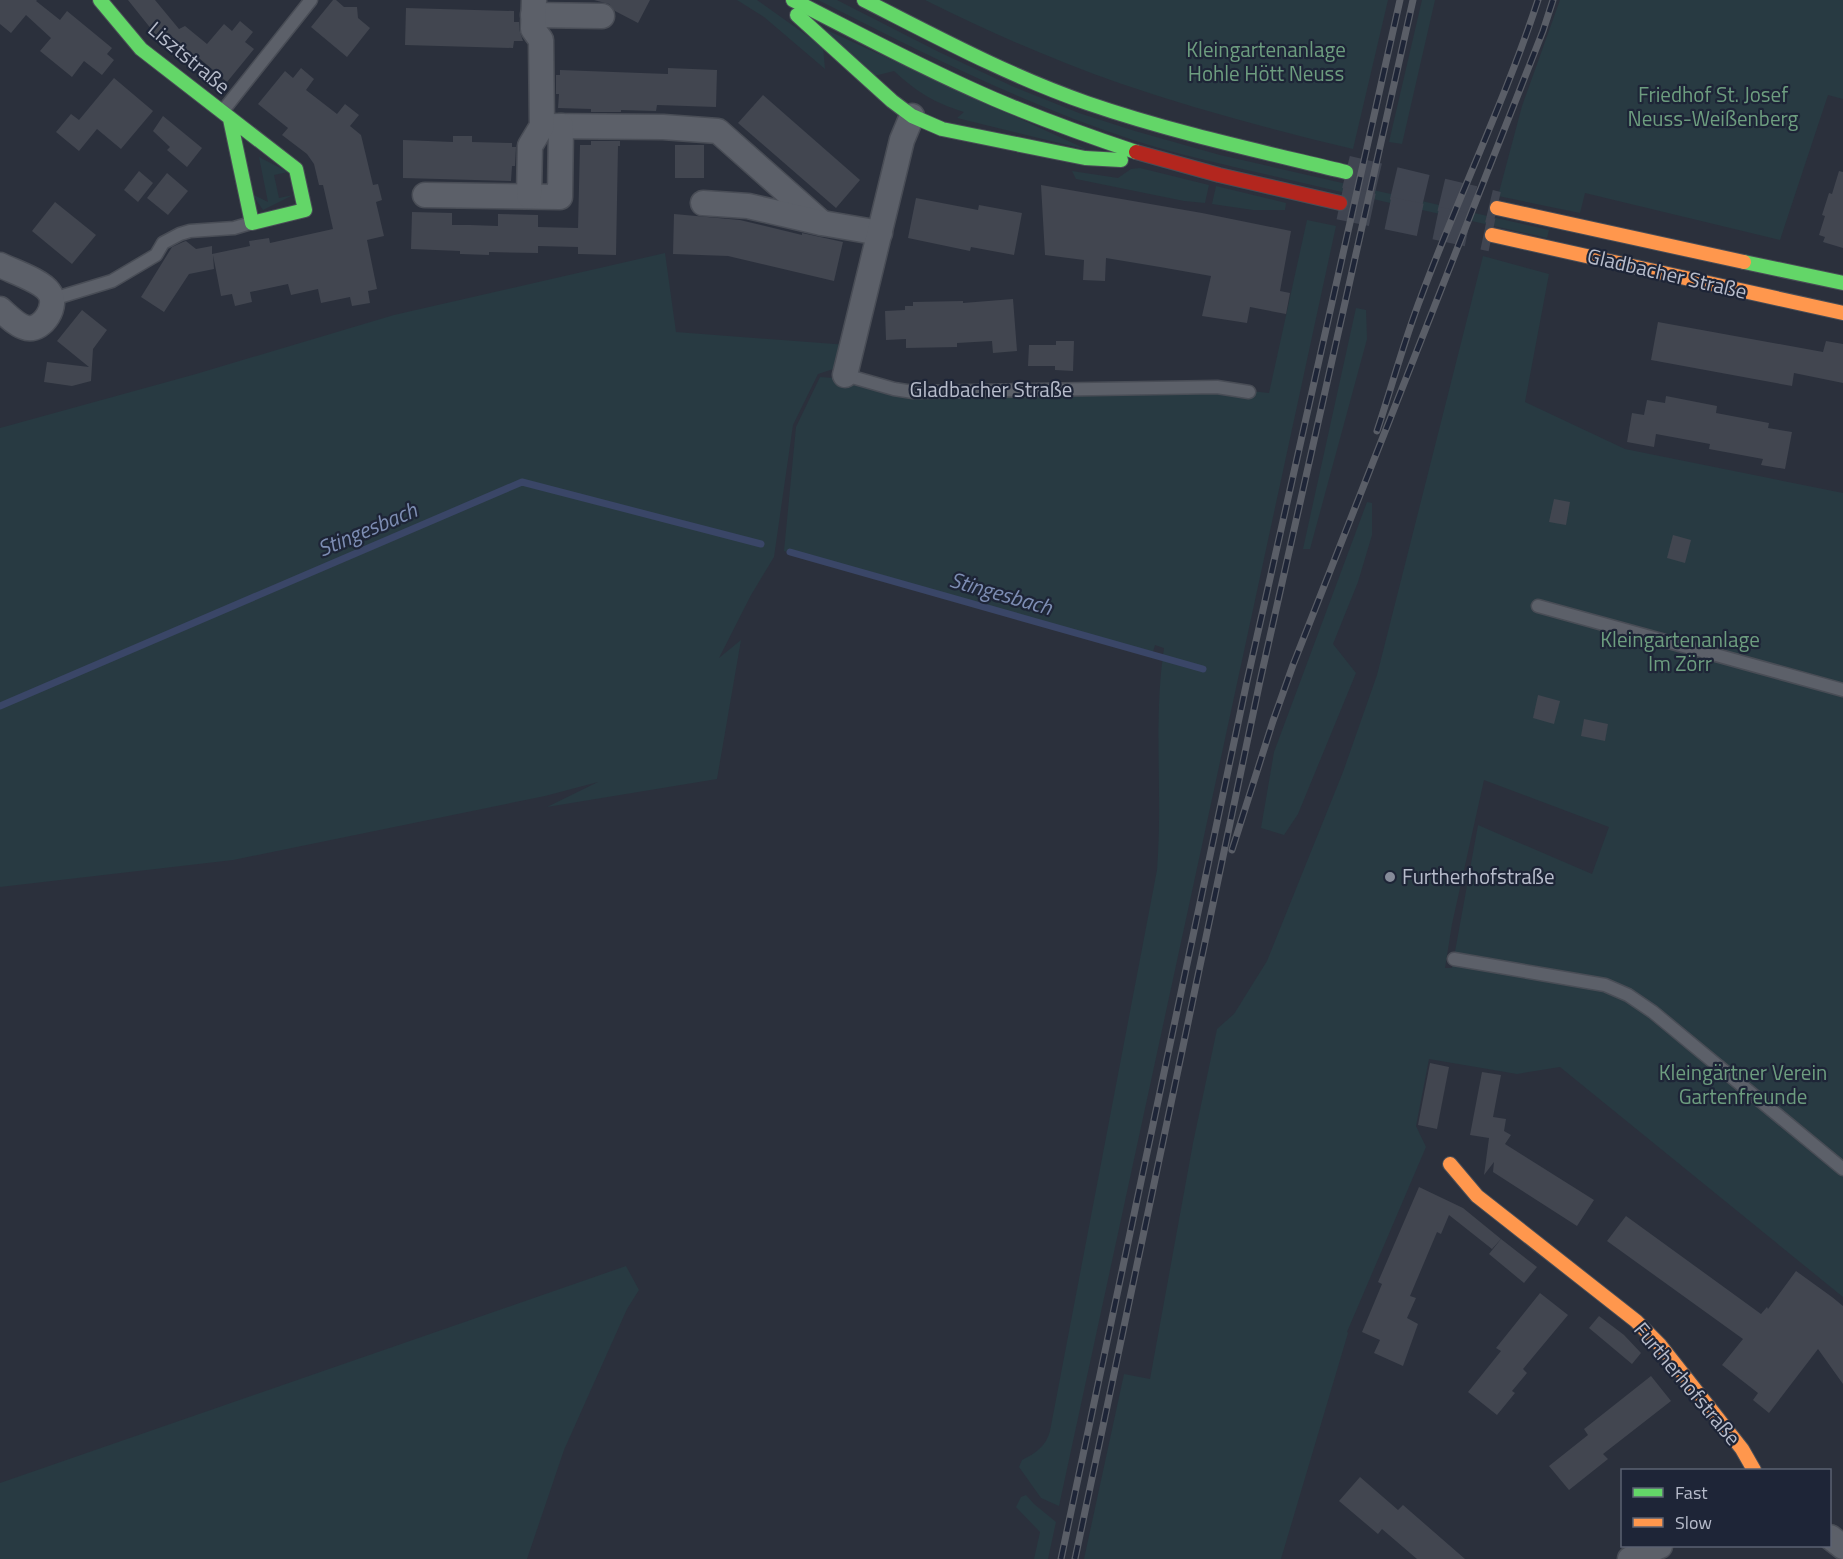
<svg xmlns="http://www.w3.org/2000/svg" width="1843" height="1559" font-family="'Titillium Web',sans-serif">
<rect width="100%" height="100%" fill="#2b303c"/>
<!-- green -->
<g fill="#283a42" fill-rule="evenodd">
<path d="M 737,0 L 757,0 L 823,47 L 825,69 L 764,17 Z"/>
<path d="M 818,0 L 837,0 L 939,52 L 1014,87 L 1079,113 L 1135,131 L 1220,155 L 1549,230 L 1547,238 C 1456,217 1364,198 1273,176 C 1227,165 1178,155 1133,140 C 1023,104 921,52 818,0 Z"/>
<path d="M 925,0 L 1388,0 L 1353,149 C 1274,130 1195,109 1119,83 C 1053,60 987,31 925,0 Z"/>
<path d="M 1422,0 L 1435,0 L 1402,144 L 1389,142 Z"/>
<path d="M 1560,0 L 1843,0 L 1843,99 L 1828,95 L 1780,240 L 1585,193 L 1580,213 L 1498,196 L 1522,106 Z"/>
<path d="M 820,27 L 1088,150 L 957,118 L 964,112 C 933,102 918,93 894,71 L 874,76 Z"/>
<path d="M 259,157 L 288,172 L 274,175 L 279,198 L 293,195 L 263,210 L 252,194 L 268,202 Z"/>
<path d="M 1140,168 L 1209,185 L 1205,203 L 1184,201 L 1076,179 L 1072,171 L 1118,178 L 1131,169 Z"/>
<path d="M 1216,186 L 1286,203 L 1285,210 L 1253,210 L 1212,204 Z"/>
<path d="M 1307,220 L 1336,226 L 1059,1506 L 1041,1498 L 1019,1467 L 1022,1460 C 1036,1453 1046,1446 1050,1431 L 1157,870 C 1163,796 1153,721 1164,648 L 1155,645 L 1153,652 L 784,551 L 796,427 L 820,377 L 848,379 L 893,391 L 1250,391 L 1269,393 Z"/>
<path d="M 665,253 L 676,332 L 848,345 L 845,365 L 818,374 L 793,425 L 774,557 L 751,595 L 719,658 L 741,640 L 717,779 L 547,807 L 598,782 L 545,796 L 233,860 L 0,887 L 0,428 L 196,374 L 394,315 Z"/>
<path d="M 1483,256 L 1549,274 L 1525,402 L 1625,449 L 1843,493 L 1843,1297 L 1560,1067 L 1517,1074 L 1429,1059 L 1416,1126 L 1426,1147 L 1347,1332 L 1348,1333 L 1281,1559 L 1084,1559 L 1124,1374 L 1150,1379 L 1193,1143 L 1217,1029 L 1234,1014 L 1267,961 L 1343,772 L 1377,675 ZM 1484,780 L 1609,827 L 1592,874 L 1478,825 L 1452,968 L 1445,968 L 1452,924 Z"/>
<path d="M 1356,308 L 1366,310 L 1367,339 L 1310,549 L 1303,549 Z"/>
<path d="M 1367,502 L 1372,503 L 1372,535 L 1358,582 L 1333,644 L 1356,673 L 1298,814 L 1284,835 L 1261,828 L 1274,752 Z"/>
<path d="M 626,1266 L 639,1290 L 627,1309 L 564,1450 L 527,1559 L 0,1559 L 0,1483 Z"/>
<path d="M 1026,1495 L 1034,1504 L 1056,1522 L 1048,1559 L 1034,1559 L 1040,1532 L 1016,1507 L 1021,1497 Z"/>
</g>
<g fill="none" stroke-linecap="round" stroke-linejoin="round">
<!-- stream -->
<g stroke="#3a4667" stroke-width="7">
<path d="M 790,552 L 1203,669"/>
<path d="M 0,706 L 522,482 L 761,544"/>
</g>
</g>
<!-- building -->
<g fill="#424650">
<path d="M 0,0 L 37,0 L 36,1 L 60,20 L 67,11 L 112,48 L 107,54 L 114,60 L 102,75 L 84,61 L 72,77 L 40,51 L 51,38 L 26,15 L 11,33 L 0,24 Z"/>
<path d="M 128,0 L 155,0 L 179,29 L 185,26 L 207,44 L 224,24 L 232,31 L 240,21 L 253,32 L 245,42 L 254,49 L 227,82 L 199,58 L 196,61 L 160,32 L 156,35 Z"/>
<path d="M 333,0 L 336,0 L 344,7 L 357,7 L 358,18 L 370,28 L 347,57 L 311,27 Z"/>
<path d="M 594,0 L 650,0 L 638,23 L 615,11 L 609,4 Z"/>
<path d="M 406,8 L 514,11 L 514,22 L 519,22 L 519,29 L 523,41 L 514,41 L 513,48 L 405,45 Z"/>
<path d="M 301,68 L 314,79 L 306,90 L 337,114 L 345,104 L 359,115 L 350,126 L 361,135 L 373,185 L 378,184 L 382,200 L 376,202 L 384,236 L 367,240 L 377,289 L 368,291 L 370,303 L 352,306 L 350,297 L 321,303 L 318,289 L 291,295 L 288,284 L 250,292 L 252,302 L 235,306 L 232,294 L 221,296 L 213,255 L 214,269 L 189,274 L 164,312 L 141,297 L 172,247 L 183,242 L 186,241 L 196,249 L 212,246 L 212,254 L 250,246 L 249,241 L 269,238 L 270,243 L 333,229 L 323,185 L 319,185 L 314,164 L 307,154 L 282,135 L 288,128 L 258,104 L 285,71 L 293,78 Z"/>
<path d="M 668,68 L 717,70 L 716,107 L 657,105 L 656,111 L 621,110 L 621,112 L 591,112 L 591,109 L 558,108 L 559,94 L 556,94 L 556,75 L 560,75 L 560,70 L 668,74 Z"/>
<path d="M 114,78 L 153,111 L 121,149 L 97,129 L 79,151 L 56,132 L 71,114 L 79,120 Z"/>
<path d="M 763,95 L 860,180 L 836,208 L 738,123 Z"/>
<path d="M 163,116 L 202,148 L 187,167 L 167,150 L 170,147 L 153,131 Z"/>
<path d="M 453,136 L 472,136 L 472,142 L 512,143 L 512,147 L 516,147 L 515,166 L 512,166 L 511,181 L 403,178 L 403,140 L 453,142 Z"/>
<path d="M 591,141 L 620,141 L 620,146 L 618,146 L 616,255 L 578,254 L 578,247 L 538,246 L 538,253 L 489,252 L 489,255 L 460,254 L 460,251 L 411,249 L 412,212 L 452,213 L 452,225 L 470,225 L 498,226 L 498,214 L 538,215 L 538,227 L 578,228 L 580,145 L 591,145 Z"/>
<rect x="675" y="145" width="29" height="33"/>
<path d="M 139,171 L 153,183 L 138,202 L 124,190 Z"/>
<path d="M 1839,171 L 1843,172 L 1843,248 L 1823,242 L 1825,237 L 1819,235 L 1825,216 L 1822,215 L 1829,193 L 1832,194 Z"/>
<path d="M 167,173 L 188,191 L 168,215 L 147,198 Z"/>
<path d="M 1041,185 L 1202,213 L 1291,231 L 1280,291 L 1290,293 L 1286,314 L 1250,307 L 1247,323 L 1202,316 L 1211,276 L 1160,267 L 1106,258 L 1105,281 L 1083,280 L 1084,260 L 1045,255 Z"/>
<path d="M 916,198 L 978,210 L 979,205 L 1022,213 L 1014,255 L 971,247 L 970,251 L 908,238 Z"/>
<path d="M 55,202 L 96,235 L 72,264 L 32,231 Z"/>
<path d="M 674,214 L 740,220 L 802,235 L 802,233 L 843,242 L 834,281 L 728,256 L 673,254 Z"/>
<path d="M 1013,299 L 1017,351 L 993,353 L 992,341 L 957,343 L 957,347 L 906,348 L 906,339 L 886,340 L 885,311 L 905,310 L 905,306 L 913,306 L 913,302 L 963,301 L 963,303 Z"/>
<path d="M 82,310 L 107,330 L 93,349 L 91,381 L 72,386 L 44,382 L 47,362 L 89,367 L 57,341 Z"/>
<path d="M 1658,322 L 1823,352 L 1826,341 L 1843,344 L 1843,383 L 1794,373 L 1792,386 L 1651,360 Z"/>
<path d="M 1056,341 L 1074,341 L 1073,371 L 1055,370 L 1055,366 L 1028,366 L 1029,345 L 1056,345 Z"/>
<path d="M 1666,396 L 1717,406 L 1716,413 L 1769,423 L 1768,428 L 1792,432 L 1785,469 L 1761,465 L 1763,459 L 1709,449 L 1710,444 L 1656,434 L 1654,447 L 1627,442 L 1632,413 L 1644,415 L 1647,400 L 1665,403 Z"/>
<path d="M 1554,499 L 1570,502 L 1566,525 L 1549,522 Z"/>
<path d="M 1673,535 L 1691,540 L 1685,563 L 1667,558 Z"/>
<path d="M 1538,695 L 1560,701 L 1554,724 L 1533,718 Z"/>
<path d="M 1584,719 L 1608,724 L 1605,741 L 1581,736 Z"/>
<path d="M 1430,1063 L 1449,1067 L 1437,1129 L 1418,1125 Z"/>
<path d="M 1482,1072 L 1501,1075 L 1493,1117 L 1506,1119 L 1504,1131 L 1511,1135 L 1505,1144 L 1594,1200 L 1577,1226 L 1493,1172 L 1494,1162 L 1484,1175 L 1489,1138 L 1470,1135 Z"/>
<path d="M 1419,1187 L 1463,1208 L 1501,1239 L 1492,1249 L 1449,1215 L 1441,1234 L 1437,1232 L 1410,1296 L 1416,1298 L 1407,1318 L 1418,1324 L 1403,1366 L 1374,1353 L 1380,1340 L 1362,1332 L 1382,1284 L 1378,1282 Z"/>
<path d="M 1626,1216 L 1761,1314 L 1767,1307 L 1768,1309 L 1796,1271 L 1832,1297 L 1843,1306 L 1843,1384 L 1818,1349 L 1769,1413 L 1753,1400 L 1758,1393 L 1722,1365 L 1743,1339 L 1607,1241 Z"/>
<path d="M 1501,1239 L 1537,1267 L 1524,1283 L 1489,1254 Z"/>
<path d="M 1540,1293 L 1568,1315 L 1523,1369 L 1527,1373 L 1512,1391 L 1515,1393 L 1497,1415 L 1468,1392 L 1501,1351 L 1496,1348 Z"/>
<path d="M 1599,1316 L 1624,1335 L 1641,1353 L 1632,1364 L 1589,1328 Z"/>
<path d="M 1651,1376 L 1671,1401 L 1603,1454 L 1608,1459 L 1569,1490 L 1549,1466 L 1588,1435 L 1584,1429 Z"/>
<path d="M 1360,1477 L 1398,1510 L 1403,1505 L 1465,1559 L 1417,1559 L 1382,1529 L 1378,1534 L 1339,1501 Z"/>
</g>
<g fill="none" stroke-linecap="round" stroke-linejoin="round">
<!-- secondary-tunnel -->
<g stroke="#404551" stroke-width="33" stroke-dasharray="33 16" stroke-linecap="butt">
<path d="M 1346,172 L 1497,208"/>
<path d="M 1340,203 L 1492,235"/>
</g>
<!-- lane casing -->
<g stroke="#494d56" stroke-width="15">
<g id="lane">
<path d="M 222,112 L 311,0"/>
<path d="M 53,299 L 112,281 L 156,255 L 163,243 L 180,234 L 190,231 L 234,228 L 251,223"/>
<path d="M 845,375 L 894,389 L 913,392 L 1217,387 L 1249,392"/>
<path d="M 1538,606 L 1843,690"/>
<path d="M 1454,959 L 1605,985 L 1628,995 L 1653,1012 L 1843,1169"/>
</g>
</g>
<!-- street casing -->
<g stroke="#494d56" stroke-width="27">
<g id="street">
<path d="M 533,15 L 602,16"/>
<path d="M 542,126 L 663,127 L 718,131 L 822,223"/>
<path d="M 425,195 L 560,197 L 561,126"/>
<path d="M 529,196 L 530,146 L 542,126 L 541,40 L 533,29 L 534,0"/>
<path d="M 703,203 L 748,206 L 822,223 L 880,233"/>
<path d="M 0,265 C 12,271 42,281 49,292 C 59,305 43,331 27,328 C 17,326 7,315 0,309"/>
<path d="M 845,375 L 902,140 L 912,116"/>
<path d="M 1830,1537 L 1843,1547"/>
<path d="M 1630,1559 L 1660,1546"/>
</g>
</g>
<!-- fast casing -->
<g stroke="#494d56" stroke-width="16">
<g id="fast">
<path d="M 100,0 L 141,49 L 296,169 L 305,210 L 252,223 L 230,119"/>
<path d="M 793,0 C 860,34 926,70 994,99 C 1041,119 1088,136 1136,152"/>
<path d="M 864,0 C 937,37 1009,76 1087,103 C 1171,132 1259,151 1346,172"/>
<path d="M 797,15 L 892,101 L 912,116 L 942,129 L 1085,158 L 1121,160"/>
<path d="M 1744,262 L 1843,283"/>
</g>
</g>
<!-- slow casing -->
<g stroke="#494d56" stroke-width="16">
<g id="slow">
<path d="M 1497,208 L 1744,262"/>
<path d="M 1492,235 L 1843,313"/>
<path d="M 1450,1164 L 1477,1196 L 1636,1321 L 1660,1345 L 1742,1449 L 1754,1470"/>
</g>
</g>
<!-- jam casing -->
<g stroke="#494d56" stroke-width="16">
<path id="jam" d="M 1136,152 L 1219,175 L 1340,203"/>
</g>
<!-- lane -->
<use href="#lane" stroke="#5c6069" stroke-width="12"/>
<!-- street -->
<use href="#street" stroke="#5c6069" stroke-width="24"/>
<!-- fast -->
<use href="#fast" stroke="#63d668" stroke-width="14"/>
<!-- slow -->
<use href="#slow" stroke="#ff974d" stroke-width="14"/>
<!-- jam -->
<use href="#jam" stroke="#b3261e" stroke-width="14"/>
<!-- rail casing -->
<g stroke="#5a5e67" stroke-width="7">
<g id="rail">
<path d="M 1377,431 C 1392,386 1404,341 1421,297 C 1458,197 1505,101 1538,0"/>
<path d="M 1232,850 L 1273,721 L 1293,665 L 1543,31 L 1553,0"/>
<path d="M 1061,1559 L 1247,681 L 1400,0"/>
<path d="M 1075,1559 L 1260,681 L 1413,0"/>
</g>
</g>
<!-- rail -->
<use href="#rail" stroke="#1e2537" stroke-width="4.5" stroke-dasharray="14" stroke-linecap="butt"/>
</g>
<!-- markers -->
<circle fill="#868b99" stroke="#1e2537" stroke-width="2" cx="1390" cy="877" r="6"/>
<g text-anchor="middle" stroke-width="4.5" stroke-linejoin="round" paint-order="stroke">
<!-- park labels -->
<g font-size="21" fill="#6d9d7f" stroke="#1e2537">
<text x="1266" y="57">Kleingartenanlage<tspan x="1266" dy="24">Hohle Hött Neuss</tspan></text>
<text x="1713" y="102">Friedhof St. Josef<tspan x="1713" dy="24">Neuss-Weißenberg</tspan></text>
<text x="1680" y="647">Kleingartenanlage<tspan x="1680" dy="24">Im Zörr</tspan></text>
<text x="1743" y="1080">Kleingärtner Verein<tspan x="1743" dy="24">Gartenfreunde</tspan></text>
</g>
<!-- street labels -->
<g font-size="21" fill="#b7bccb" stroke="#1e2537">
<text transform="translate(189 58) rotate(40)" y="7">Lisztstraße</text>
<text transform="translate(1667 274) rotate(13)" y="7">Gladbacher Straße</text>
<text x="991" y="397">Gladbacher Straße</text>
<text transform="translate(1687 1384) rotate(50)" y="7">Furtherhofstraße</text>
</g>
<!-- poi labels -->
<g font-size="21" fill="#b7bccb" stroke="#1e2537" text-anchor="start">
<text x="1402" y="884">Furtherhofstraße</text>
</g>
<!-- water labels -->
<g font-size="22" font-style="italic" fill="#7d8db3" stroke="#1e2537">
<text transform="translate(367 529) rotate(-23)" y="8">Stingesbach</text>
<text transform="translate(1001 593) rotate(16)" y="8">Stingesbach</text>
</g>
</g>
<!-- legend -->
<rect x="1621" y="1469" width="210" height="78" fill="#1e2537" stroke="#5b6172" stroke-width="1.5"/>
<rect x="1633" y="1488" width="30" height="9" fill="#63d668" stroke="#5b6172" stroke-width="1.5"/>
<text x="1675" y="1499" font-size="18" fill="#b7bccb">Fast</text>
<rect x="1633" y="1518" width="30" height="9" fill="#ff974d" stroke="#5b6172" stroke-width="1.5"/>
<text x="1675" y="1529" font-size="18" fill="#b7bccb">Slow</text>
</svg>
